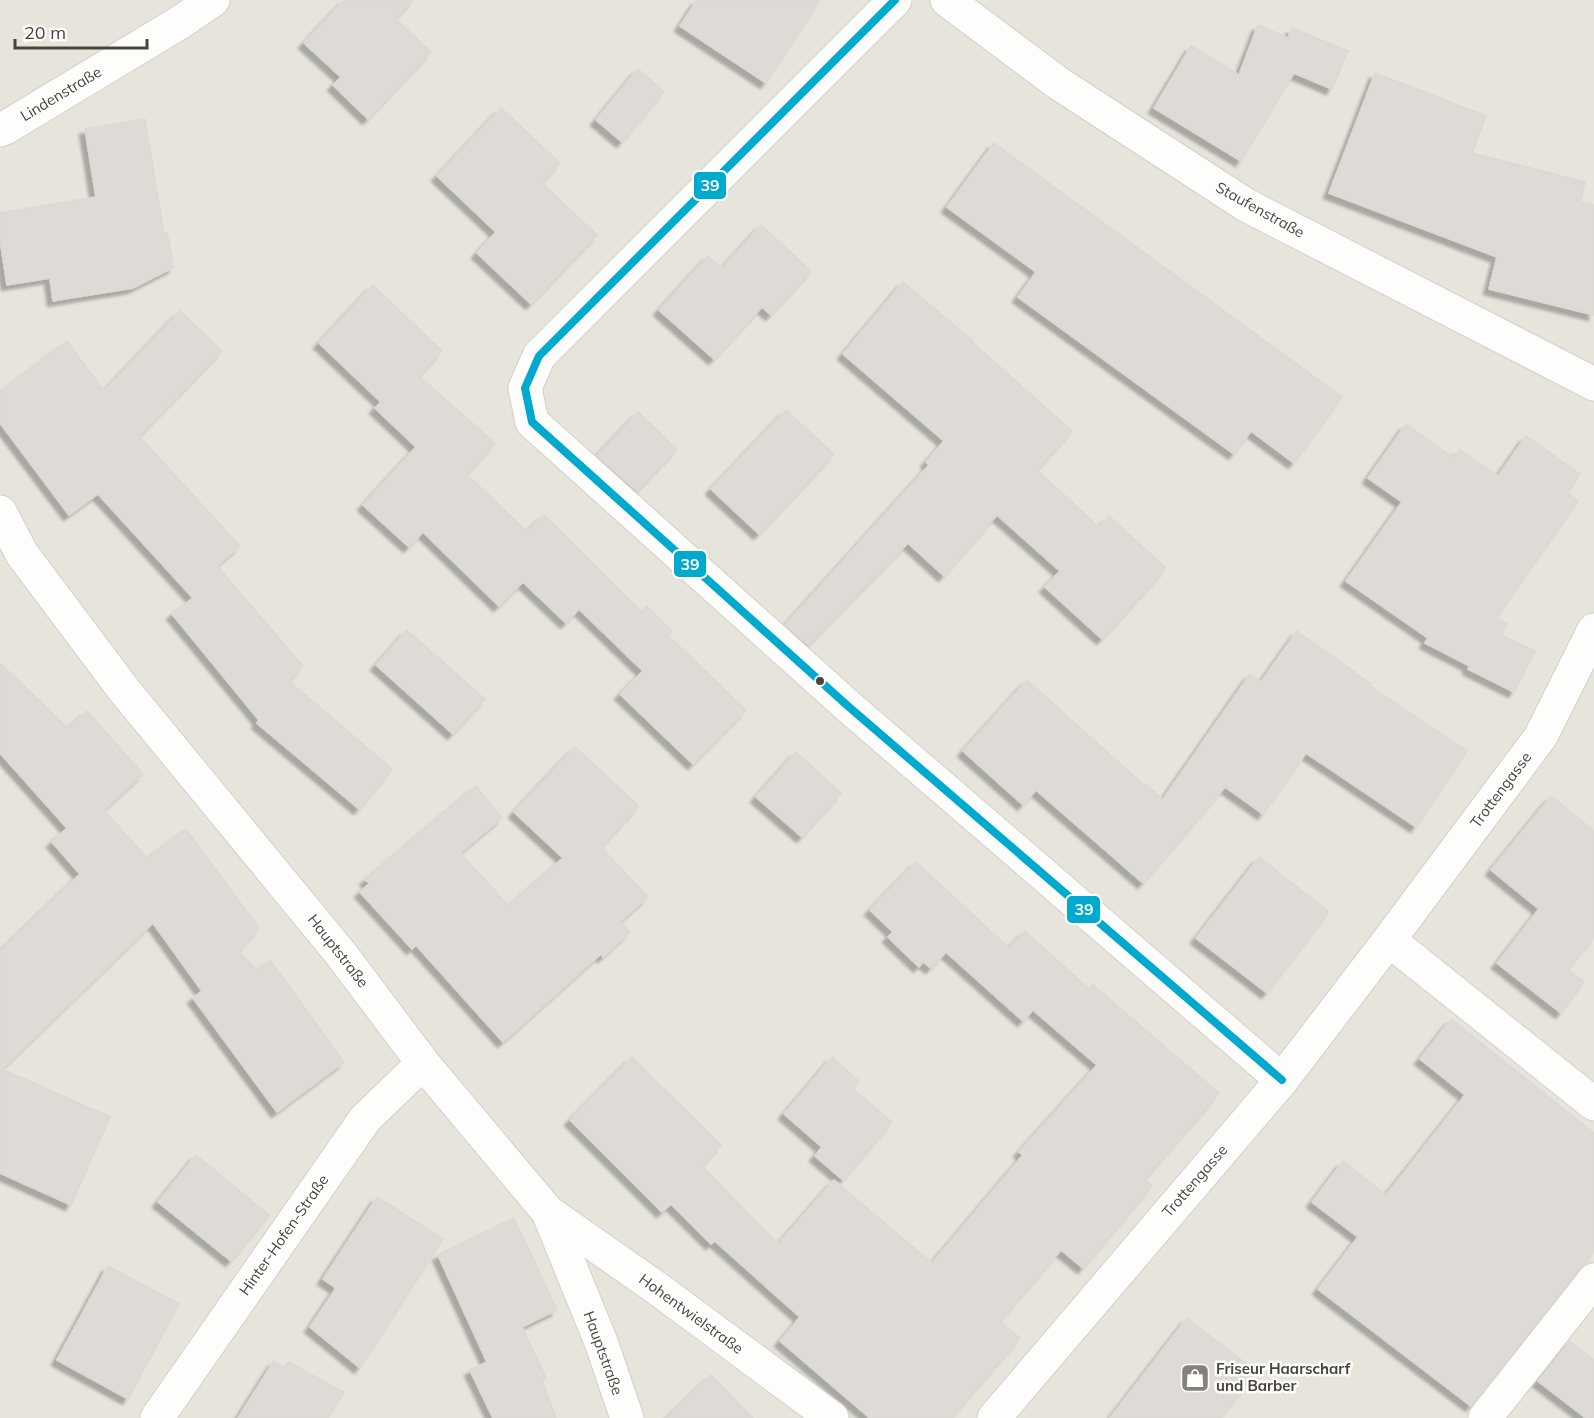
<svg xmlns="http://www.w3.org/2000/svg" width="1594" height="1418" font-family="Mulish,sans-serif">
<defs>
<filter id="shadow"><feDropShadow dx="-5.5" dy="5.5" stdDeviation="1.5" flood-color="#0004"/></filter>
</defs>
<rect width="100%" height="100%" fill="#f4f2ee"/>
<!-- residential -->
<rect fill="#e7e4dc" x="0" y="0" width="1594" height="1418"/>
<!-- building -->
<g fill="#dedbd6" stroke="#dcd9d4" stroke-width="1.5" filter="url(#shadow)">
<path d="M 344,0 L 413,0 L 395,18 L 431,52 L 368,119 L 333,85 L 341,77 L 304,43 Z"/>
<path d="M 697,0 L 820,0 L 766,83 L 680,26 Z"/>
<path d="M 1258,25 L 1288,38 L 1292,28 L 1348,51 L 1332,89 L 1294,73 L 1241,161 L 1154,108 L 1191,46 L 1239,75 Z"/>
<path d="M 638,69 L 664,91 L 622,142 L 596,120 Z"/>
<path d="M 1375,73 L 1486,116 L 1472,153 L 1585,182 L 1580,202 L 1594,205 L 1594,315 L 1489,289 L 1497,257 L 1329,193 Z"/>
<path d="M 501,108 L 560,163 L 542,183 L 597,235 L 531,304 L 477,253 L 496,232 L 437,176 Z"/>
<path d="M 145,119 L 164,234 L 167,233 L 174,267 L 133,288 L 53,301 L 50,278 L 7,285 L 0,239 L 0,213 L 96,197 L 85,129 Z"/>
<path d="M 994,143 L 1342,397 L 1294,463 L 1251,431 L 1234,454 L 1018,297 L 1036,272 L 947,207 Z"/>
<path d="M 761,225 L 811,271 L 771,315 L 762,307 L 714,359 L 659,310 L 708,256 L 722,268 Z"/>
<path d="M 903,282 L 973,341 L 972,342 L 1072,431 L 1037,470 L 1099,527 L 1109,516 L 1166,568 L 1102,639 L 1045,587 L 1060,571 L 997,515 L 944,576 L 908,543 L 808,645 L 785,625 L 929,465 L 926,462 L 944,441 L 843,354 Z"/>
<path d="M 373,285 L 442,351 L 419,376 L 495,443 L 467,474 L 527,532 L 544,515 L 642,612 L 647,606 L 672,631 L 668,635 L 746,710 L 693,764 L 620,694 L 643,671 L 579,609 L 566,623 L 523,582 L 499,606 L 423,532 L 409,547 L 363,505 L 416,447 L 375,408 L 381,402 L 319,343 Z"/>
<path d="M 180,311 L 222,351 L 139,436 L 240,546 L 217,566 L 303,666 L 289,681 L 392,769 L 359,809 L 257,723 L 259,720 L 172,614 L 193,598 L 98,494 L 69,515 L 0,423 L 0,392 L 67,341 L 104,391 Z"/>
<path d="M 786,410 L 834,454 L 759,534 L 711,489 Z"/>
<path d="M 638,412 L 677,449 L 637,491 L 597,456 Z"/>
<path d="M 1406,424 L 1454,458 L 1460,450 L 1498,476 L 1526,436 L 1580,474 L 1567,493 L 1578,501 L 1496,618 L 1507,624 L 1501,635 L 1535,651 L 1514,692 L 1468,669 L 1470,666 L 1425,643 L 1428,638 L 1346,581 L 1402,502 L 1368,478 Z"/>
<path d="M 407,630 L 485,699 L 453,734 L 376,665 Z"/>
<path d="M 1297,631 L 1371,684 L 1370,686 L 1467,751 L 1416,827 L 1306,753 L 1263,814 L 1225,787 L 1143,883 L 1036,790 L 1023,805 L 963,751 L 1027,680 L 1144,785 L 1145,784 L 1163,799 L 1250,674 L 1261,682 Z"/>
<path d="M 0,663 L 68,728 L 87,711 L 143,774 L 104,810 L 147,858 L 186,829 L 259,928 L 239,952 L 258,971 L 270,960 L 344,1062 L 277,1112 L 193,998 L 202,991 L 153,923 L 2,1069 L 110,1117 L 71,1205 L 0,1173 L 0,951 L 80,874 L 52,842 L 67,828 L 0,753 Z"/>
<path d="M 575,747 L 639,806 L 601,847 L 648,897 L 620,922 L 630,932 L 603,957 L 601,954 L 503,1042 L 416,945 L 412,949 L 360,892 L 370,883 L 365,880 L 476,786 L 502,818 L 460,853 L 509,906 L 563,858 L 514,812 Z"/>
<path d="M 796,752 L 841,793 L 802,837 L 756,797 Z"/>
<path d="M 1551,796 L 1594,831 L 1594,937 L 1568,969 L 1584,982 L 1561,1013 L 1497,963 L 1539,909 L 1491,870 Z"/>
<path d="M 1259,857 L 1329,912 L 1267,993 L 1196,938 Z"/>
<path d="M 916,862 L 1009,948 L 1025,931 L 1089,989 L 1093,985 L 1219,1093 L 1145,1179 L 1152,1186 L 1083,1268 L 1061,1250 L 1000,1321 L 1020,1338 L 951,1418 L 870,1418 L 780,1341 L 800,1317 L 715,1241 L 711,1244 L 671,1204 L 662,1212 L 570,1120 L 632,1057 L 721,1145 L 702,1166 L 778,1244 L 834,1180 L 932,1263 L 1023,1155 L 1019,1152 L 1097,1065 L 1033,1010 L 1023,1021 L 946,952 L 931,968 L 923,962 L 919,967 L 888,937 L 893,932 L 870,910 Z"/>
<path d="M 1451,1019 L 1594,1133 L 1594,1251 L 1471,1406 L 1318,1289 L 1358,1237 L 1312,1202 L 1343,1161 L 1386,1195 L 1465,1095 L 1420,1059 Z"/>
<path d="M 832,1057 L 859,1081 L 853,1089 L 892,1122 L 843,1180 L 815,1156 L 822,1147 L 784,1114 Z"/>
<path d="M 196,1155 L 269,1215 L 231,1261 L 158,1202 Z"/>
<path d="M 377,1197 L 443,1239 L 360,1368 L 310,1327 L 336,1288 L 323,1279 Z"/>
<path d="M 514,1218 L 557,1310 L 522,1327 L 546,1378 L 542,1380 L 556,1418 L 493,1418 L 470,1370 L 487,1362 L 438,1255 Z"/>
<path d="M 108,1266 L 179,1304 L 128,1399 L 57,1360 Z"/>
<path d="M 1187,1318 L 1257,1372 L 1221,1418 L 1110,1418 Z"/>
<path d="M 1570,1341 L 1594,1360 L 1594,1418 L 1586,1418 L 1538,1381 Z"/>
<path d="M 274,1361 L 284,1368 L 288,1362 L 344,1392 L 328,1418 L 238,1418 Z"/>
<path d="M 711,1375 L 753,1418 L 667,1418 Z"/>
</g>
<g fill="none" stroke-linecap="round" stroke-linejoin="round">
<!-- minor casing -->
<g stroke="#d2d0cb" stroke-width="35">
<g id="minor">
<path d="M 895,0 L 539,356 L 525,388 L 532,422 L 849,707 L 1282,1080"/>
<path d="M 947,0 L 1058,83 L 1246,205 L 1594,384"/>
<path d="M 0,130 L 5,128 L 179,23 L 213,0"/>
<path d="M 0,512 L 22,554 L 124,690 L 341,954 L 423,1063 L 548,1212 L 601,1342 L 627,1418"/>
<path d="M 1389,940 L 1594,1104"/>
<path d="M 548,1212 L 658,1289 L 832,1418"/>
<path d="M 157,1418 L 365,1119 L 423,1063"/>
<path d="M 994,1418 L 1282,1080 L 1389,940 L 1541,736 L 1594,630"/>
<path d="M 1485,1418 L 1594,1280"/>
</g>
</g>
<!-- minor -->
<use href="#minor" stroke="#fdfdfc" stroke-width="33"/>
<!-- bus-1 casing -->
<g stroke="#fff" stroke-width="12">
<path id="bus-1" d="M 895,0 L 539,356 L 525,388 L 532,422 L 849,707 L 1282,1080"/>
</g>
<!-- bus-1 -->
<use href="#bus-1" stroke="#00a9ce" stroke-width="8"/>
</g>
<!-- icons -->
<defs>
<g id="shop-square" transform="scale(1.5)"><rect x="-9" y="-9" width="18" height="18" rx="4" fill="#868178" stroke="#fff"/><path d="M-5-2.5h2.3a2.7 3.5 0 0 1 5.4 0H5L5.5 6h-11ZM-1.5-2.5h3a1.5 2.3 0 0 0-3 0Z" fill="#fff"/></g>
</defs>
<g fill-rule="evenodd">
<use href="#shop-square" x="1195" y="1378"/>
</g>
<!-- markers -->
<circle fill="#4b4439" stroke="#fff" stroke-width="2" cx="820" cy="681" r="5"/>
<g text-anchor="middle" stroke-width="5" stroke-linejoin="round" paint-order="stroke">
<!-- street labels -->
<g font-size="15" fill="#4b4439" stroke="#fff">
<text transform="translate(61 94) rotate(-31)" y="5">Lindenstraße</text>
<text transform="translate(1260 210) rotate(29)" y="5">Staufenstraße</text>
<text transform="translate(1501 790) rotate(-53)" y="5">Trottengasse</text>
<text transform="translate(338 951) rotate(52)" y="5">Hauptstraße</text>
<text transform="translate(1195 1181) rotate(-49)" y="5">Trottengasse</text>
<text transform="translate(284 1235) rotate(-55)" y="5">Hinter-Hofen-Straße</text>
<text transform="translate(691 1314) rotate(36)" y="5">Hohentwielstraße</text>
<text transform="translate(603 1353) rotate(70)" y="5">Hauptstraße</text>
</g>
<!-- poi labels -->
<g font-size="15" font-weight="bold" fill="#4b4439" stroke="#fff" text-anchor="start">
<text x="1216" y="1374">Friseur Haarscharf<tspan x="1216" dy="17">und Barber</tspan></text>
</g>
</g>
<g stroke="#fff" stroke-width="2">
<rect x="693" y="171" width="34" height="29" rx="6" fill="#00a9ce"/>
<rect x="673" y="550" width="34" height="28" rx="6" fill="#00a9ce"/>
<rect x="1066" y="895" width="35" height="29" rx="6" fill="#00a9ce"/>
</g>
<g font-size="16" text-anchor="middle" font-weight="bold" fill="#fff">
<text x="710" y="191">39</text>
<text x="690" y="570">39</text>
<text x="1084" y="915">39</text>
</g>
<!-- scale -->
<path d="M15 39v9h132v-9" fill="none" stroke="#4b4439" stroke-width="3"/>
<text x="24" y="39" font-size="18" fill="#4b4439" stroke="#ffffff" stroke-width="4.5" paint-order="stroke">20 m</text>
</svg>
